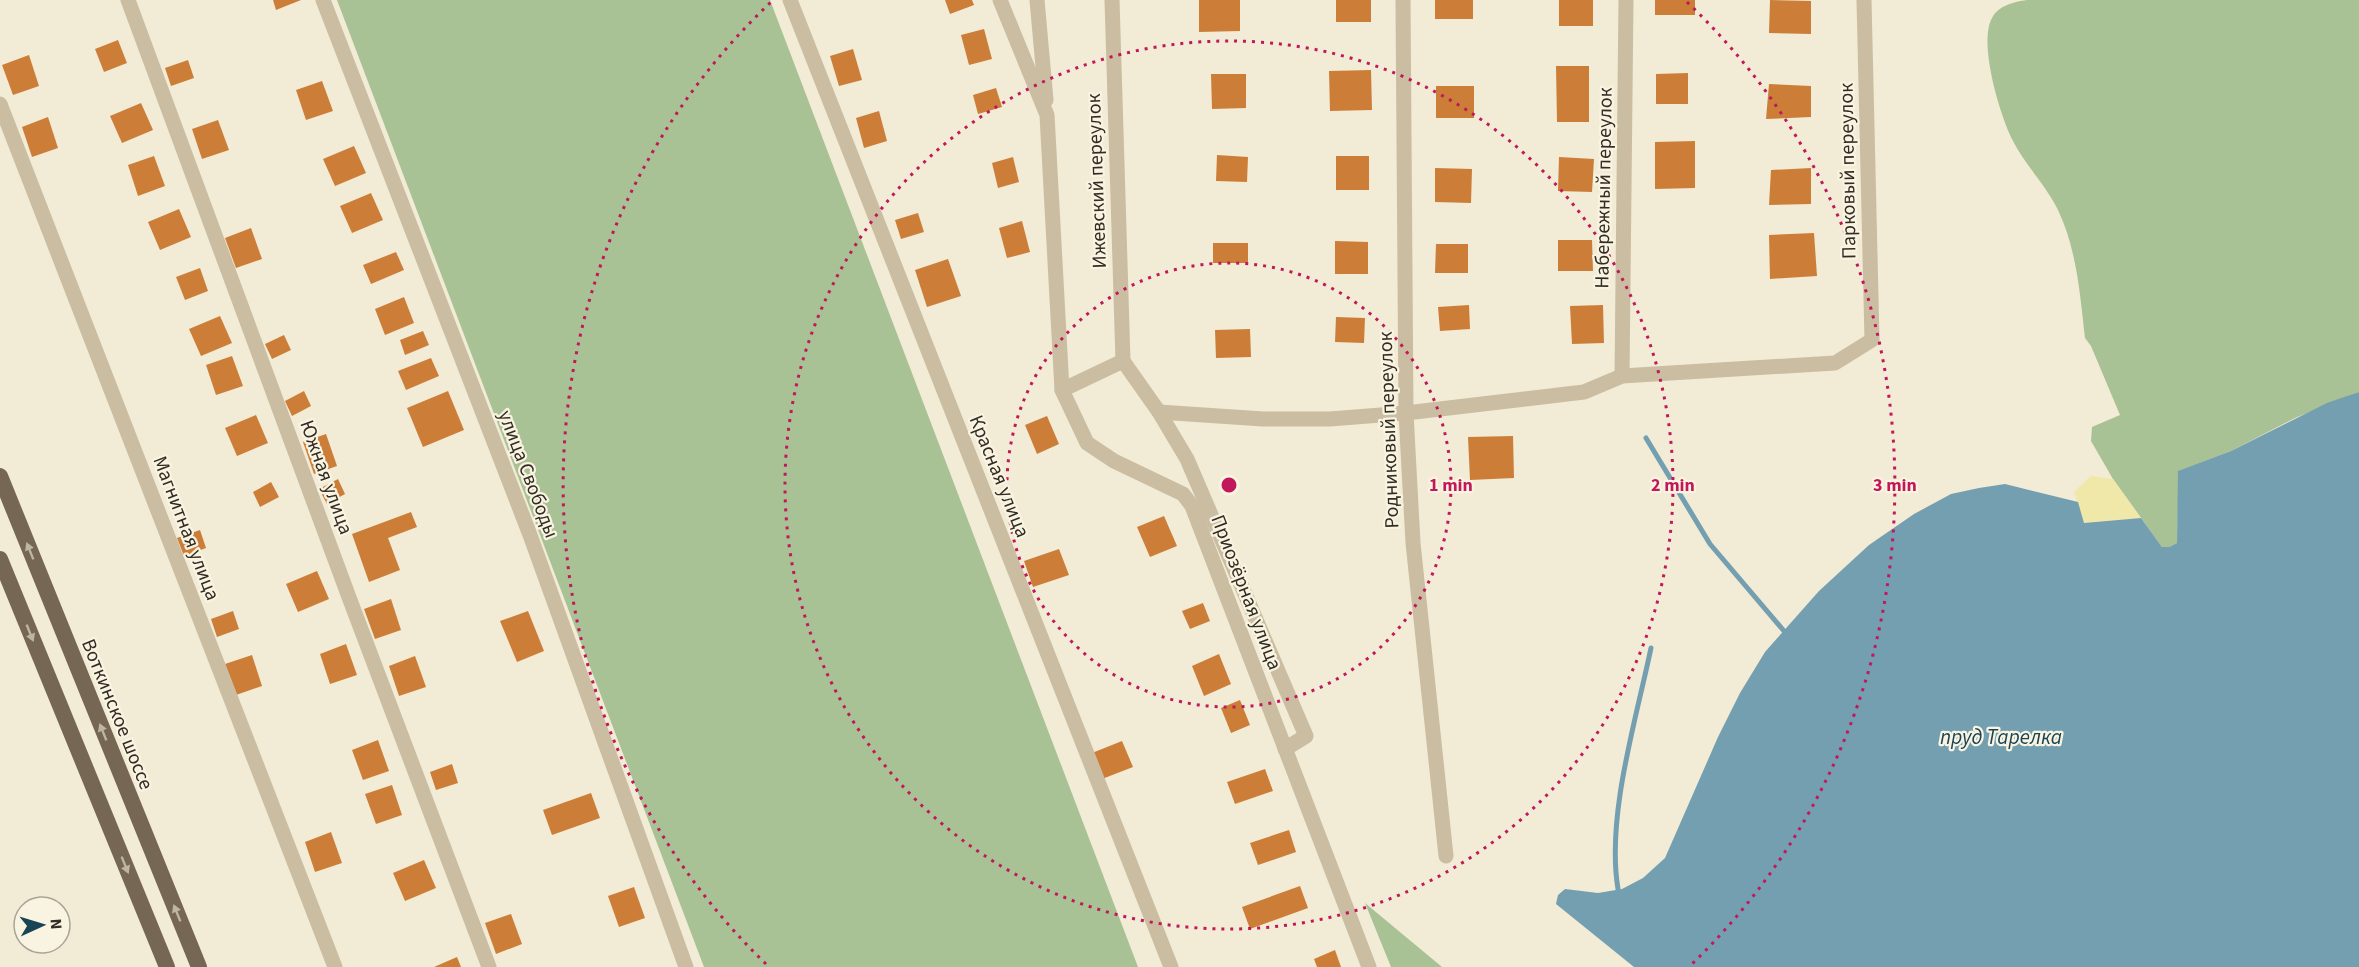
<svg xmlns="http://www.w3.org/2000/svg" width="2359" height="967" font-family="'Source Sans 3',sans-serif">
<rect width="100%" height="100%" fill="#f2ebd5"/>
<!-- green -->
<g fill="#a8c195">
<path d="M 337,0 L 770,0 L 1138,967 L 704,967 Z"/>
<path d="M 2027,0 L 2359,0 L 2359,392 L 2295,418 L 2231,451 L 2179,471 L 2177,543 L 2169,547 L 2162,547 L 2113,479 L 2091,441 L 2092,427 L 2120,415 L 2091,346 L 2085,338 C 2080,295 2077,250 2058,210 C 2046,185 2025,165 2013,141 C 2000,116 1978,43 1992,18 C 1999,5 2014,2 2027,0 Z"/>
<path d="M 1365,903 L 1442,967 L 1391,967 Z"/>
</g>
<!-- sand -->
<path fill="#f0e8a8" d="M 2091,476 L 2113,479 L 2141,518 L 2084,523 L 2074,492 Z"/>
<!-- water -->
<path fill="#739fb0" d="M 2359,392 L 2359,967 L 1634,967 L 1556,904 L 1558,895 L 1565,889 L 1598,893 L 1622,889 L 1643,878 L 1665,858 L 1718,737 L 1740,693 L 1765,652 L 1819,591 L 1869,545 L 1914,514 L 1951,494 L 1979,488 L 2005,484 L 2078,502 L 2084,523 L 2141,518 L 2162,547 L 2169,547 L 2177,543 L 2178,471 L 2231,451 L 2327,403 Z"/>
<g fill="none" stroke-linecap="round" stroke-linejoin="round">
<!-- stream -->
<g stroke="#739fb0" stroke-width="5">
<path d="M 1646,438 L 1710,544 L 1784,631"/>
<path d="M 1618,889 C 1606,817 1636,720 1651,648"/>
</g>
</g>
<!-- building -->
<g fill="#cc7e38">
<path d="M 273,0 L 301,0 L 276,10 Z"/>
<path d="M 945,0 L 972,0 L 974,5 L 950,14 Z"/>
<path d="M 1199,0 L 1240,0 L 1240,31 L 1199,32 Z"/>
<rect x="1336" y="0" width="35" height="22"/>
<rect x="1435" y="0" width="38" height="19"/>
<rect x="1559" y="0" width="34" height="26"/>
<rect x="1655" y="0" width="40" height="15"/>
<path d="M 1770,0 L 1811,1 L 1811,34 L 1769,33 Z"/>
<path d="M 984,29 L 992,59 L 969,65 L 961,35 Z"/>
<path d="M 118,40 L 127,63 L 104,72 L 95,49 Z"/>
<path d="M 853,49 L 862,80 L 839,86 L 830,56 Z"/>
<path d="M 29,55 L 39,86 L 13,95 L 2,65 Z"/>
<path d="M 188,60 L 194,78 L 171,86 L 165,68 Z"/>
<path d="M 1556,66 L 1589,66 L 1589,122 L 1557,122 Z"/>
<path d="M 1371,70 L 1372,110 L 1330,111 L 1329,71 Z"/>
<path d="M 1688,73 L 1688,104 L 1656,104 L 1656,74 Z"/>
<path d="M 1211,74 L 1246,74 L 1246,108 L 1212,109 Z"/>
<path d="M 322,81 L 333,111 L 306,120 L 296,90 Z"/>
<path d="M 1769,84 L 1811,86 L 1811,117 L 1766,119 Z"/>
<rect x="1436" y="86" width="38" height="32"/>
<path d="M 996,88 L 1002,107 L 978,114 L 973,95 Z"/>
<path d="M 141,103 L 153,130 L 122,143 L 110,116 Z"/>
<path d="M 879,111 L 887,141 L 864,148 L 856,118 Z"/>
<path d="M 48,117 L 58,148 L 32,157 L 22,127 Z"/>
<path d="M 218,120 L 229,150 L 202,159 L 192,129 Z"/>
<path d="M 1695,141 L 1695,188 L 1655,189 L 1655,142 Z"/>
<path d="M 354,146 L 366,173 L 335,186 L 323,159 Z"/>
<path d="M 1217,155 L 1248,157 L 1247,182 L 1216,181 Z"/>
<path d="M 154,156 L 165,186 L 138,196 L 128,165 Z"/>
<rect x="1336" y="156" width="33" height="34"/>
<path d="M 1013,157 L 1019,182 L 998,188 L 992,163 Z"/>
<path d="M 1559,157 L 1594,159 L 1592,192 L 1558,191 Z"/>
<path d="M 1435,168 L 1472,169 L 1471,203 L 1435,202 Z"/>
<path d="M 1811,168 L 1811,204 L 1769,205 L 1771,170 Z"/>
<path d="M 371,193 L 383,220 L 352,233 L 340,206 Z"/>
<path d="M 179,209 L 191,237 L 160,250 L 148,222 Z"/>
<path d="M 918,213 L 924,232 L 901,239 L 895,220 Z"/>
<path d="M 1022,221 L 1030,252 L 1007,258 L 999,228 Z"/>
<path d="M 251,228 L 262,259 L 236,268 L 225,238 Z"/>
<path d="M 1814,233 L 1817,276 L 1770,279 L 1769,235 Z"/>
<path d="M 1558,240 L 1592,240 L 1593,271 L 1558,271 Z"/>
<path d="M 1335,241 L 1368,242 L 1368,274 L 1335,274 Z"/>
<rect x="1213" y="243" width="35" height="20"/>
<path d="M 1436,244 L 1468,244 L 1468,273 L 1435,273 Z"/>
<path d="M 396,252 L 404,270 L 371,284 L 363,265 Z"/>
<path d="M 948,259 L 961,296 L 927,307 L 915,270 Z"/>
<path d="M 200,268 L 208,291 L 185,300 L 176,277 Z"/>
<path d="M 404,297 L 414,323 L 385,335 L 375,309 Z"/>
<path d="M 1469,305 L 1470,329 L 1440,331 L 1438,307 Z"/>
<path d="M 1603,305 L 1604,343 L 1572,344 L 1570,306 Z"/>
<path d="M 220,316 L 232,343 L 201,356 L 189,329 Z"/>
<path d="M 1336,317 L 1365,318 L 1364,343 L 1335,342 Z"/>
<path d="M 1250,329 L 1251,357 L 1216,358 L 1215,330 Z"/>
<path d="M 423,331 L 429,345 L 405,355 L 400,340 Z"/>
<path d="M 284,335 L 291,350 L 272,359 L 265,344 Z"/>
<path d="M 232,356 L 243,386 L 216,395 L 206,365 Z"/>
<path d="M 431,358 L 439,376 L 406,390 L 398,371 Z"/>
<path d="M 304,391 L 311,406 L 292,416 L 285,401 Z"/>
<path d="M 448,391 L 464,430 L 423,447 L 407,408 Z"/>
<path d="M 256,415 L 268,443 L 237,456 L 225,428 Z"/>
<path d="M 1047,416 L 1059,444 L 1037,454 L 1025,425 Z"/>
<path d="M 326,434 L 337,466 L 314,474 L 303,442 Z"/>
<path d="M 1513,436 L 1514,478 L 1470,480 L 1468,437 Z"/>
<path d="M 338,479 L 345,494 L 327,504 L 319,489 Z"/>
<path d="M 271,482 L 279,497 L 260,507 L 253,492 Z"/>
<path d="M 411,512 L 417,527 L 388,538 L 400,570 L 369,582 L 352,534 Z"/>
<path d="M 1164,516 L 1177,546 L 1150,557 L 1137,527 Z"/>
<path d="M 200,530 L 206,548 L 184,556 L 177,538 Z"/>
<path d="M 1059,549 L 1069,575 L 1033,587 L 1024,561 Z"/>
<path d="M 317,571 L 329,599 L 298,612 L 286,584 Z"/>
<path d="M 391,599 L 401,630 L 375,639 L 364,609 Z"/>
<path d="M 1203,603 L 1210,621 L 1190,629 L 1182,611 Z"/>
<path d="M 233,611 L 239,629 L 217,637 L 211,619 Z"/>
<path d="M 528,611 L 544,651 L 517,662 L 500,621 Z"/>
<path d="M 346,644 L 357,675 L 330,684 L 320,654 Z"/>
<path d="M 1219,654 L 1231,684 L 1204,696 L 1192,666 Z"/>
<path d="M 252,655 L 262,686 L 236,695 L 225,664 Z"/>
<path d="M 415,656 L 426,687 L 399,696 L 389,666 Z"/>
<path d="M 1240,700 L 1250,725 L 1231,733 L 1221,708 Z"/>
<path d="M 378,740 L 389,771 L 363,780 L 352,750 Z"/>
<path d="M 1122,741 L 1133,767 L 1102,779 L 1092,753 Z"/>
<path d="M 452,764 L 458,783 L 436,790 L 430,772 Z"/>
<path d="M 1265,769 L 1273,791 L 1235,804 L 1227,782 Z"/>
<path d="M 392,785 L 402,815 L 376,824 L 365,794 Z"/>
<path d="M 591,793 L 600,818 L 552,835 L 543,810 Z"/>
<path d="M 1289,830 L 1296,852 L 1258,865 L 1250,843 Z"/>
<path d="M 331,832 L 342,863 L 315,872 L 305,842 Z"/>
<path d="M 424,860 L 436,888 L 405,901 L 393,873 Z"/>
<path d="M 1300,886 L 1308,908 L 1250,929 L 1242,907 Z"/>
<path d="M 634,887 L 645,918 L 619,927 L 608,896 Z"/>
<path d="M 511,914 L 522,944 L 496,954 L 485,923 Z"/>
<path d="M 1335,950 L 1341,967 L 1317,967 L 1314,959 Z"/>
<path d="M 457,957 L 461,967 L 434,967 Z"/>
</g>
<g fill="none" stroke-linecap="round" stroke-linejoin="round">
<!-- minor -->
<g stroke="#cabda1" stroke-width="15">
<path d="M 128,0 L 350,600 L 489,967"/>
<path d="M 323,0 L 530,535 L 686,967"/>
<path d="M 790,0 L 1171,967"/>
<path d="M 1000,0 L 1047,115 L 1062,390 L 1087,443 L 1114,461 L 1183,494 L 1192,506 L 1369,967"/>
<path d="M 1037,0 L 1046,100"/>
<path d="M 1112,0 L 1123,361"/>
<path d="M 1403,0 L 1406,413 L 1413,543 L 1446,856"/>
<path d="M 0,104 L 335,967"/>
<path d="M 1123,361 L 1159,412 L 1263,419 L 1330,419 L 1406,413 L 1584,392 L 1622,376 L 1835,363 L 1872,340 L 1864,0"/>
<path d="M 1622,376 L 1626,0"/>
<path d="M 1062,390 L 1123,361"/>
<path d="M 1159,412 L 1187,459 L 1306,736 L 1285,749"/>
</g>
<!-- primary -->
<g stroke="#766754" stroke-width="16">
<path d="M 0,476 L 199,967"/>
<path d="M 0,559 L 167,967"/>
</g>
</g>
<!-- one-way arrows -->
<defs><path id="oneway-solid" d="M-6-.8H1V-3.2L6.5 0L1 3.2V.8H-6Z" transform="scale(1.5)"/></defs>
<g fill="#beb5a2">
<use href="#oneway-solid" transform="translate(30 551) rotate(-112)"/>
<use href="#oneway-solid" transform="translate(30 633) rotate(68)"/>
<use href="#oneway-solid" transform="translate(103 732) rotate(-112)"/>
<use href="#oneway-solid" transform="translate(125 865) rotate(68)"/>
<use href="#oneway-solid" transform="translate(177 913) rotate(-112)"/>
</g>
<!-- distance rings -->
<g fill="none" stroke="#c2185b" stroke-width="3" stroke-dasharray="3 6">
<circle cx="1229" cy="485" r="222"/>
<circle cx="1229" cy="485" r="444"/>
<path d="M766 964A666 666 0 0 1 771 2M1687 2A666 666 0 0 1 1692 964"/>
</g>
<g text-anchor="middle" stroke-width="4.5" stroke-linejoin="round" paint-order="stroke">
<!-- street labels -->
<g font-size="20" fill="#332c24" stroke="#f9f4e1">
<text transform="translate(1847 171) rotate(-91)" y="7">Парковый переулок</text>
<text transform="translate(1096 181) rotate(-92)" y="7">Ижевский переулок</text>
<text transform="translate(1603 188) rotate(-89)" y="7">Набережный переулок</text>
<text transform="translate(1388 430) rotate(-92)" y="7">Родниковый переулок</text>
<text transform="translate(529 474) rotate(69)" y="7">улица Свободы</text>
<text transform="translate(1000 476) rotate(68)" y="7">Красная улица</text>
<text transform="translate(327 477) rotate(70)" y="7">Южная улица</text>
<text transform="translate(187 528) rotate(69)" y="7">Магнитная улица</text>
<text transform="translate(1247 592) rotate(69)" y="7">Приозёрная улица</text>
<text transform="translate(118 714) rotate(68)" y="7">Воткинское шоссе</text>
</g>
<!-- water labels -->
<g font-size="21" font-style="italic" fill="#184456" stroke="#f9f4e1">
<text x="2001" y="744">пруд Тарелка</text>
</g>
</g>
<circle cx="1229" cy="485" r="9" fill="#c2185b" stroke="#f9f4e1" stroke-width="3"/>
<g font-size="18" text-anchor="middle" font-weight="bold" fill="#c2185b" stroke="#f9f4e1" stroke-width="4.5" stroke-linejoin="round" paint-order="stroke">
<text x="1451" y="491">1 min</text>
<text x="1673" y="491">2 min</text>
<text x="1895" y="491">3 min</text>
</g>
<!-- north arrow -->
<g transform="translate(42 925) rotate(86)"><circle r="28" fill="#f9f4e1" stroke="#aaa495" stroke-width="1.5"/>
<path d="M0-4.5L10 22L0 15L-10 22Z" fill="#184456"/>
<text y="-9" font-size="16" font-weight="bold" text-anchor="middle" fill="#332c24">N</text>
</g>
</svg>
